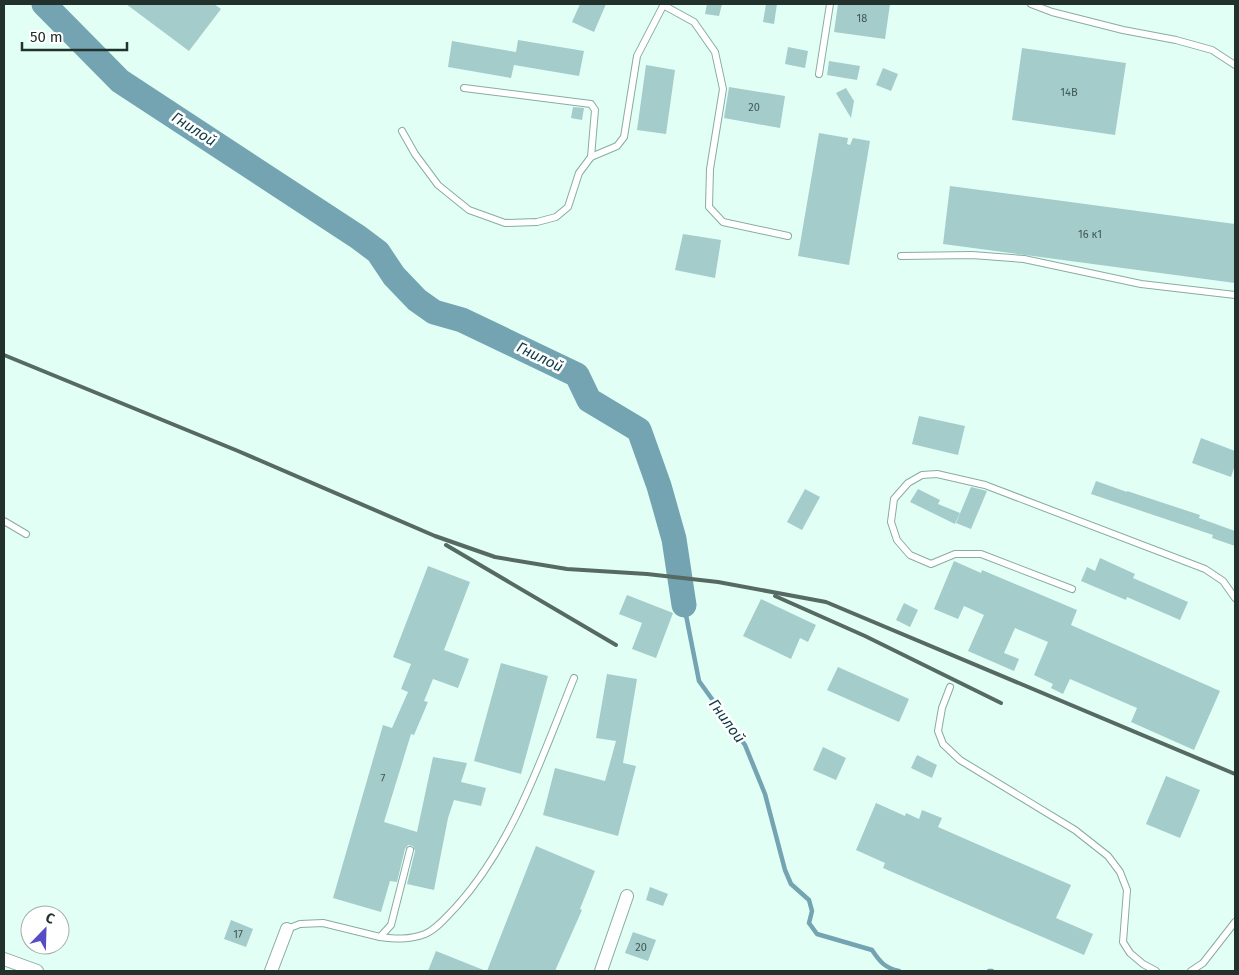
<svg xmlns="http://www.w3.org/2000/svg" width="1239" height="975" font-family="'Fira Sans',sans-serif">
<rect width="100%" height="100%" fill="#e1fff5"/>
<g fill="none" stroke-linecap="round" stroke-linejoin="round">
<!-- stream -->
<g stroke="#74a4b2" stroke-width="4.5">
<path d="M 684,605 L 699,681 L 745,745 L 765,794 L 785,870 L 791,884 L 809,900 L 812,911 L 809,923 L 817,934 L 872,950 C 880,962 885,968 899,971"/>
<path d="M 989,971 L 992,971"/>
</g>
<!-- river -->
<path stroke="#74a4b2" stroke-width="25" d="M 44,4 L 120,81 L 358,237 L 378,252 L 394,276 L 417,300 L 434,312 L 462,320 L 577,375 L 589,400 L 639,430 L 659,486 L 674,539 L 684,605"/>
</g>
<!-- building -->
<g fill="#a4cccb">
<path d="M 126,4 L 214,4 L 221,9 L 189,51 Z"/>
<path d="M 580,4 L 606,4 L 594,32 L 572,22 Z"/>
<path d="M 707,4 L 722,4 L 719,16 L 705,14 Z"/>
<path d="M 766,4 L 777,4 L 774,24 L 763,22 Z"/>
<path d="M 838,4 L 890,4 L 885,39 L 834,32 Z"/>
<path d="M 518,40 L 584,51 L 579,76 L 514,65 L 511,78 L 448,67 L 452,41 L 516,52 Z"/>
<path d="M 788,47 L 808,51 L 805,68 L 785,64 Z"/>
<path d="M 1022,48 L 1126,63 L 1115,135 L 1012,120 Z"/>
<path d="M 829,61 L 860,66 L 857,80 L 827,75 Z"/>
<path d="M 646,65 L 675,70 L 666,134 L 637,130 Z"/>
<path d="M 883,68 L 898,74 L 891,91 L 876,85 Z"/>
<path d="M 729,87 L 785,96 L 780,128 L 724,118 Z"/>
<path d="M 846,88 L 854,101 L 851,118 L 836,93 Z"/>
<path d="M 573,107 L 584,108 L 582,120 L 571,118 Z"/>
<path d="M 819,133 L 848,138 L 847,144 L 850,145 L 853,138 L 870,141 L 849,265 L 798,256 Z"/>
<path d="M 950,186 L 1235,224 L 1235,283 L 943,244 Z"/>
<path d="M 683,234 L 721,240 L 715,278 L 675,270 Z"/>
<path d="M 919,416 L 965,426 L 958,455 L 912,444 Z"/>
<path d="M 1201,438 L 1235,451 L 1235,465 L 1231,477 L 1192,463 Z"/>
<path d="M 1096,481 L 1127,492 L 1127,491 L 1200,515 L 1199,518 L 1235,531 L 1235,546 L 1212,538 L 1213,535 L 1091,494 Z"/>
<path d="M 971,487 L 987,491 L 971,529 L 956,523 Z"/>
<path d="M 805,489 L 820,497 L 802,530 L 787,522 Z"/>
<path d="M 918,489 L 940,500 L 938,504 L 960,513 L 955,524 L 910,502 Z"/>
<path d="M 1100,558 L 1135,574 L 1133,578 L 1188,602 L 1180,620 L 1127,597 L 1126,600 L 1081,581 L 1087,567 L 1095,571 Z"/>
<path d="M 954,561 L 981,573 L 982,570 L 1077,610 L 1071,625 L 1220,691 L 1194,750 L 1131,722 L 1137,708 L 1070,679 L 1063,694 L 1051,688 L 1053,684 L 1034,675 L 1048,642 L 1015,628 L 1004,653 L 1019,659 L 1014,671 L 968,651 L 984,615 L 964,606 L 958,619 L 934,609 Z"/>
<path d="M 428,566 L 470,582 L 444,650 L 469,659 L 458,688 L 433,679 L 424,701 L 428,702 L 414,735 L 411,734 L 384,822 L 417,832 L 433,757 L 467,763 L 461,782 L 486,788 L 481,806 L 454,800 L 448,818 L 434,890 L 407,884 L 415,851 L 413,846 L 408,845 L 405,849 L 397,882 L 390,881 L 381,912 L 333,898 L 383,725 L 392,728 L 408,692 L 401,689 L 411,664 L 393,657 Z"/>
<path d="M 627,595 L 673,613 L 656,658 L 632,649 L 642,623 L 619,614 Z"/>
<path d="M 761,599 L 816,625 L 808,642 L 800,638 L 791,659 L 743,636 Z"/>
<path d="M 904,603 L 918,610 L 910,627 L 896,620 Z"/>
<path d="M 501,663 L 548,676 L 521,774 L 474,761 Z"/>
<path d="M 838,667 L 909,699 L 899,722 L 827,690 Z"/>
<path d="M 607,674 L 637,679 L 623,763 L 636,766 L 618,836 L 543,815 L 555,768 L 605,781 L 616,741 L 596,738 Z"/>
<path d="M 823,747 L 846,758 L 836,780 L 813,770 Z"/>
<path d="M 917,755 L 937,765 L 932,778 L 911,768 Z"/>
<path d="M 1166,776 L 1200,790 L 1180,838 L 1146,824 Z"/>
<path d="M 876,803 L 905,816 L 906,813 L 919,819 L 922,810 L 942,818 L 938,827 L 1071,885 L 1056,918 L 1093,934 L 1084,955 L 883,868 L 885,863 L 856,850 Z"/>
<path d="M 536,846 L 595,871 L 580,909 L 582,910 L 555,971 L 487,971 Z"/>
<path d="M 650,887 L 668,894 L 663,906 L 646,900 Z"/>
<path d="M 231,920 L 253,929 L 246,947 L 224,939 Z"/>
<path d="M 633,932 L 656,940 L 648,961 L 625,953 Z"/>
<path d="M 436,951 L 486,971 L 428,971 Z"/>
</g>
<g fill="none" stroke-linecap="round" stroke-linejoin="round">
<!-- service casing -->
<g stroke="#89aca1" stroke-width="8">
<g id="service">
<path d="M 1031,4 L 1052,12 L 1123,30 L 1176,40 L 1212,50 L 1235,65"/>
<path d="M 663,5 L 694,22 L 715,52 L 723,89 L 710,169 L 709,207 L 723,222 L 788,236"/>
<path d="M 819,74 L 830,4"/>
<path d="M 464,88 L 591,104 L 595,110 L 591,157"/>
<path d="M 402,131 L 415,154 L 438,185 L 469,210 L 505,223 L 537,222 L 556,217 L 568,207 L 579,173 L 591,157 L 617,146 L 624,137 L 637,56 L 664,4"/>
<path d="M 901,256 L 972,255 L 1024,259 L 1141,284 L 1235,295"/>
<path d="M 4,521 L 26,534"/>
<path d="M 1072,589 L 981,554 L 955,554 L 931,564 L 910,555 L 897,540 L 891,522 L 894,499 L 908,483 L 922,475 L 937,474 L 985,485 L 1205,569 L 1223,581 L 1235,598"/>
<path d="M 950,687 L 942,708 L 938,731 L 943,744 L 960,760 L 1075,830 L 1108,856 L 1120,872 L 1127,890 L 1123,942 L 1130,953 L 1143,964 L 1156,971"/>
<path d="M 287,929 L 300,924 L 323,923 L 380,937 L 391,925 L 410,850"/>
<path d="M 380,937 C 396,939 409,940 425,934 C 437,929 447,916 456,907 C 514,843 542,756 574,678"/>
<path d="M 1191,971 L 1203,963 L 1235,922"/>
</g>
</g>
<!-- minor casing -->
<g stroke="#89aca1" stroke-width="14">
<g id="minor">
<path d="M 4,959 L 37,971"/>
<path d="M 271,971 L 287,929"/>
<path d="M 601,971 L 627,896"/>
</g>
</g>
<!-- service -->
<use href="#service" stroke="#fff" stroke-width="6"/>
<!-- minor -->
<use href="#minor" stroke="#fff" stroke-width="12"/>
<!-- rail -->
<g stroke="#566963" stroke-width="4">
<path d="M 4,355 L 238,451 L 435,536 L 495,557 L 567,569 L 647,574 L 718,582 L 826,602 L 1235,774"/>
<path d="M 446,545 L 616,645"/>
<path d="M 775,596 L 865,636 L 1001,703"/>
</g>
</g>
<g text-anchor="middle" stroke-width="5" stroke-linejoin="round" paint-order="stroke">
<!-- number labels -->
<g font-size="11" fill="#425854">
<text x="862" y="22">18</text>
<text x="1069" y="96">14В</text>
<text x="754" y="111">20</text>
<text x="1090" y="238">16 к1</text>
<text x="383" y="782">7</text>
<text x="238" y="938">17</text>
<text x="641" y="951">20</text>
</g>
<!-- water labels -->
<g font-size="15" font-style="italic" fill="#0e3b46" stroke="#fff">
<text transform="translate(194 129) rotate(33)" y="5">Гнилой</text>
<text transform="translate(540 357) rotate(26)" y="5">Гнилой</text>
<text transform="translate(727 721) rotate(54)" y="5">Гнилой</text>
</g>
</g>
<!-- border -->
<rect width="1239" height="975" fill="none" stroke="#22312c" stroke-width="10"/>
<!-- north arrow -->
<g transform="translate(45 930) rotate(23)"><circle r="24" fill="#ffffff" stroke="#a7adab"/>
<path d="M0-4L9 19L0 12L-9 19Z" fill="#584cc4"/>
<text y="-8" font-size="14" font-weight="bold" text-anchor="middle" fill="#22312c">С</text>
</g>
<!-- scale -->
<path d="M22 42v8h105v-8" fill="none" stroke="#22312c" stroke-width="2.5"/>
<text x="30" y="42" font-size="15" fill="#22312c" stroke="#ffffff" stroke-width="4" paint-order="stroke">50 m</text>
</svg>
